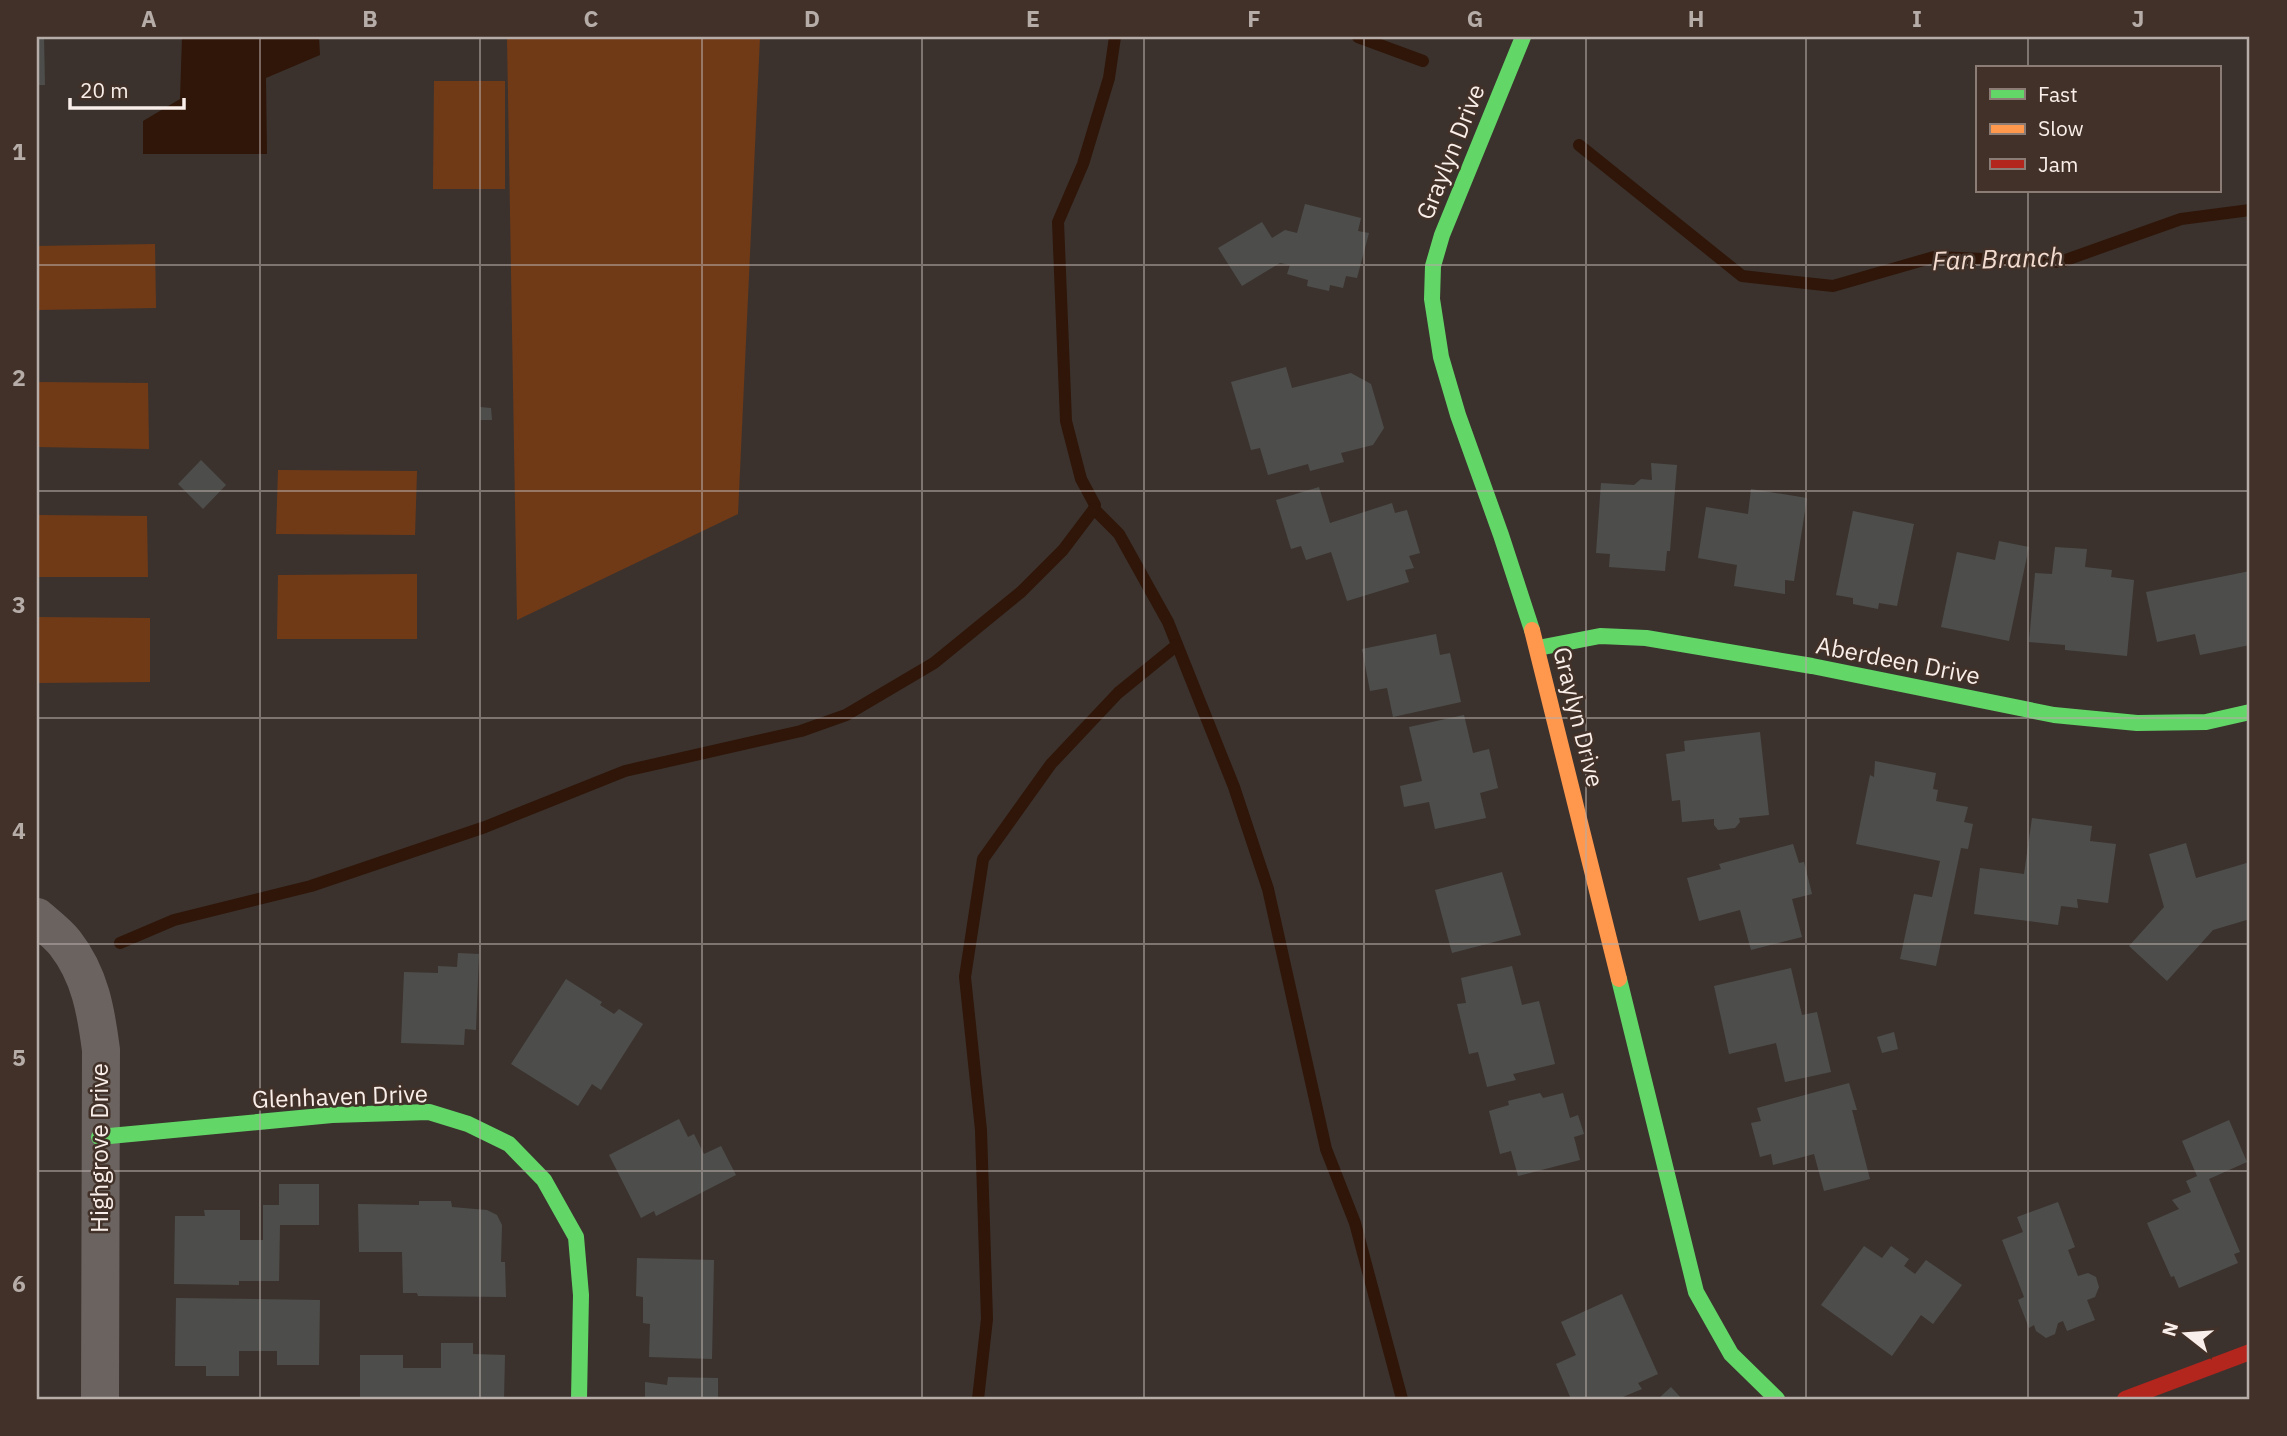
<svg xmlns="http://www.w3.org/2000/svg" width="2287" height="1436" font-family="'IBM Plex Sans',sans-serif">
<rect width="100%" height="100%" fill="#3b322e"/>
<!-- green -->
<g fill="#713a17">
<path d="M 507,37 L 760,37 L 738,514 L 517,620 Z"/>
<path d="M 434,81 L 505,81 L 505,189 L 433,189 Z"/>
<path d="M 155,244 L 156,308 L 37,310 L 37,246 Z"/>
<path d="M 37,382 L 148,383 L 149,449 L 37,447 Z"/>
<path d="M 278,470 L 417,471 L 415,535 L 276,534 Z"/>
<path d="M 37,515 L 147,516 L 148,577 L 37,577 Z"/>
<path d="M 417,574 L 417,639 L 277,639 L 278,575 Z"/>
<path d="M 37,617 L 150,618 L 150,682 L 37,683 Z"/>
</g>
<!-- water -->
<path fill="#2f1608" d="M 182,37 L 319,37 L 320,55 L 266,78 L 267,154 L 143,154 L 143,121 L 180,99 Z"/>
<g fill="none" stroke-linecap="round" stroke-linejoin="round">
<!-- stream -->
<g stroke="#2f1608" stroke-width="12">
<path d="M 1115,37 L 1109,78 L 1083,164 L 1058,222 L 1066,421 L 1081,479 L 1095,505 L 1094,509 L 1119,534 L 1168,622 L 1234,787 L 1268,889 L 1326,1149 L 1355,1223 L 1402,1399"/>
<path d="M 1358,37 L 1423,61"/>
<path d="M 1579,145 L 1742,276 L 1833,286 L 1934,257 L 2060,262 L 2181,219 L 2250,210"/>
<path d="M 120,943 L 174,920 L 311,886 L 485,827 L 625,771 L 801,731 L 846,715 L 934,663 L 1021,592 L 1063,550 L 1094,509"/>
<path d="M 978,1399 L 987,1319 L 981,1130 L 965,977 L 983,859 L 1051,764 L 1118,693 L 1177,645"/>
</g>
</g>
<!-- building -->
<g fill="#4d4e4b">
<path d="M 37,37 L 44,37 L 45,85 L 37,85 Z"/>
<path d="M 1305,204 L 1361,218 L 1358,231 L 1369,233 L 1357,278 L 1346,276 L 1343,288 L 1330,285 L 1329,291 L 1307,286 L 1308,280 L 1287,274 L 1290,265 L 1280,263 L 1242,286 L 1218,248 L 1262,222 L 1272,238 L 1285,230 L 1297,233 Z"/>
<path d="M 1286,367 L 1292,388 L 1351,373 L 1371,384 L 1384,428 L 1373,445 L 1341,453 L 1344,462 L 1310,471 L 1308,464 L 1268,475 L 1260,448 L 1251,450 L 1231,382 Z"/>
<path d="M 480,407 L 491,408 L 492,420 L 480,420 Z"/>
<path d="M 201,460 L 226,485 L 203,509 L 178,484 Z"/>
<path d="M 1651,463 L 1677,465 L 1670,551 L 1667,551 L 1665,571 L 1609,567 L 1610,554 L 1596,553 L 1601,483 L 1634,485 L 1641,479 L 1652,480 Z"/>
<path d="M 1319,487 L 1330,523 L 1392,503 L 1395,513 L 1407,510 L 1420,553 L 1409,556 L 1414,568 L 1405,570 L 1409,582 L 1347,601 L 1331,552 L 1306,560 L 1301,546 L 1291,549 L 1276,500 Z"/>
<path d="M 1751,489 L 1807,498 L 1794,581 L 1785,580 L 1785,594 L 1734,586 L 1737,565 L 1698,558 L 1706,507 L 1748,514 Z"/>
<path d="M 1853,511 L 1914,524 L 1897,606 L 1879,603 L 1878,609 L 1853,604 L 1853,598 L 1836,595 Z"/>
<path d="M 1999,541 L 2029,547 L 2009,641 L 1941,627 L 1957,552 L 1995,560 Z"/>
<path d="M 2055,547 L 2087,549 L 2085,567 L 2112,570 L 2111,577 L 2134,580 L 2127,656 L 2065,650 L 2065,645 L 2029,642 L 2035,573 L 2052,574 Z"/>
<path d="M 2250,571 L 2250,645 L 2200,655 L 2195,634 L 2157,642 L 2146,592 Z"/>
<path d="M 1436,634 L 1440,655 L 1450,653 L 1461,702 L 1393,717 L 1387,688 L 1370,691 L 1362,649 Z"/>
<path d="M 1464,715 L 1473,753 L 1489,749 L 1498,788 L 1480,793 L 1486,818 L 1435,829 L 1429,802 L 1404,807 L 1400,786 L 1422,781 L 1409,727 Z"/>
<path d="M 1760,732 L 1769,815 L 1739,818 L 1740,822 L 1735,828 L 1718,830 L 1714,825 L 1714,819 L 1682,822 L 1680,800 L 1672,801 L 1666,754 L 1685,751 L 1684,741 Z"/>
<path d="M 1875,761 L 1936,773 L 1933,789 L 1938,790 L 1936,801 L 1968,807 L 1964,822 L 1973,824 L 1968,849 L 1961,848 L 1936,966 L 1900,959 L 1914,894 L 1932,897 L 1940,861 L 1856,844 L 1870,775 L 1874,777 Z"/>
<path d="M 2032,818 L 2092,826 L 2090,841 L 2116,844 L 2108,903 L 2077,899 L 2078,908 L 2061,906 L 2058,925 L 1974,914 L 1980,868 L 2024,874 Z"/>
<path d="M 2186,843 L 2196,878 L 2250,862 L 2250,919 L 2213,930 L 2167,981 L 2129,946 L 2164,907 L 2149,854 Z"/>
<path d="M 1793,844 L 1799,863 L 1804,862 L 1812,894 L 1792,899 L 1802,937 L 1751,950 L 1740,910 L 1699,921 L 1687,878 L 1721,869 L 1719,864 Z"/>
<path d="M 1502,872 L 1521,935 L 1452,953 L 1435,890 Z"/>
<path d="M 458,953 L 479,954 L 476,1030 L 465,1029 L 464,1045 L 401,1043 L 404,972 L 438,973 L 438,966 L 457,967 Z"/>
<path d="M 1512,966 L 1522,1005 L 1539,1001 L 1555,1064 L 1513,1074 L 1516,1080 L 1487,1087 L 1478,1052 L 1469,1054 L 1457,1004 L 1466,1003 L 1461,978 Z"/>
<path d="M 1791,968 L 1802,1015 L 1817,1012 L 1831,1072 L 1785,1082 L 1776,1043 L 1729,1054 L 1714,986 Z"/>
<path d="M 566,979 L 602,1002 L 600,1005 L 614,1014 L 619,1009 L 643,1024 L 601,1090 L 592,1084 L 578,1106 L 511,1064 Z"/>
<path d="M 1894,1032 L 1898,1049 L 1882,1053 L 1877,1037 Z"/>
<path d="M 1849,1083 L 1857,1110 L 1852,1110 L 1870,1179 L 1824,1191 L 1814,1154 L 1773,1165 L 1771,1154 L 1760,1157 L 1751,1123 L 1761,1121 L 1757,1108 Z"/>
<path d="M 1540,1093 L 1543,1098 L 1563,1093 L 1570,1118 L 1578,1115 L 1584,1134 L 1574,1137 L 1580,1160 L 1518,1176 L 1511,1151 L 1500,1154 L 1489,1111 L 1509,1105 L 1508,1101 Z"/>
<path d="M 679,1119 L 688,1137 L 694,1134 L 704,1154 L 721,1146 L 736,1175 L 656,1216 L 654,1211 L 641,1218 L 609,1155 Z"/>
<path d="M 2229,1120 L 2247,1162 L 2209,1179 L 2240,1252 L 2234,1254 L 2238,1263 L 2179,1288 L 2174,1276 L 2171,1277 L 2147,1223 L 2179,1209 L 2172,1200 L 2191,1192 L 2186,1181 L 2197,1176 L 2182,1141 Z"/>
<path d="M 279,1184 L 319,1184 L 319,1225 L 280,1225 L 279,1281 L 239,1281 L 239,1285 L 174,1284 L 175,1216 L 205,1216 L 204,1210 L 240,1210 L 240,1240 L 263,1240 L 263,1205 L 279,1205 Z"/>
<path d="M 419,1201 L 451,1201 L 452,1207 L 487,1210 L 497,1215 L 502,1225 L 501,1262 L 505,1262 L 506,1297 L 418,1296 L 417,1293 L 403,1293 L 402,1252 L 359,1252 L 358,1204 L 419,1205 Z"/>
<path d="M 2058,1202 L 2075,1247 L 2068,1250 L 2078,1276 L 2088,1273 L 2096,1277 L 2099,1287 L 2095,1297 L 2087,1300 L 2095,1320 L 2067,1331 L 2063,1321 L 2058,1323 L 2055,1334 L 2046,1338 L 2036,1331 L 2034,1325 L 2029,1328 L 2018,1300 L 2024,1297 L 2002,1240 L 2023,1232 L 2017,1217 Z"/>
<path d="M 1864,1246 L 1882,1258 L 1891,1246 L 1909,1259 L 1904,1266 L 1915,1274 L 1926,1260 L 1962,1285 L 1933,1324 L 1921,1315 L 1892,1356 L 1821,1305 Z"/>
<path d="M 637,1258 L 714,1260 L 712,1359 L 649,1357 L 650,1324 L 643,1323 L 643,1297 L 636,1296 Z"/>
<path d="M 1622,1294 L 1658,1374 L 1638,1383 L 1642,1389 L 1618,1399 L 1571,1399 L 1556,1364 L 1576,1355 L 1561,1322 Z"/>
<path d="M 176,1298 L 320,1300 L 319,1365 L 277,1365 L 277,1351 L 239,1351 L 239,1376 L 206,1376 L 206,1366 L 175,1366 Z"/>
<path d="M 441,1343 L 473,1343 L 473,1354 L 505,1355 L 504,1399 L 360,1399 L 360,1355 L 403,1355 L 403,1368 L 441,1368 Z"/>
<path d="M 668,1377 L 718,1378 L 718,1399 L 645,1399 L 645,1382 L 667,1385 Z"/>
<path d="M 1671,1387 L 1682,1399 L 1658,1399 Z"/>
</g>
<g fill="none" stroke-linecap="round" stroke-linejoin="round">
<!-- street -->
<path stroke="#6b635f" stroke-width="38" d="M 37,917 C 46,925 57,933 65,943 C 90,975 96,1011 101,1050 L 100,1399"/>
<!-- fast -->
<g stroke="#63d668" stroke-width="16">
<path d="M 1523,37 L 1442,235 L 1433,266 L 1432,299 L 1441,357 L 1458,415 L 1501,535 L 1532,630"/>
<path d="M 1538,648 L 1600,636 L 1646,638 L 1812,666 L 2054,715 L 2137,723 L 2206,722 L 2250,712"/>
<path d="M 1619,979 L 1696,1292 L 1731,1354 L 1777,1399"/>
<path d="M 99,1137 L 332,1115 L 429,1112 L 468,1124 L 509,1144 L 544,1180 L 576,1237 L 581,1295 L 579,1399"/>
</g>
<!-- slow -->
<path stroke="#ff974d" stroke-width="16" d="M 1532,630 L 1619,979"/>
<!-- jam -->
<path stroke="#b3261e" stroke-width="16" d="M 2125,1399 L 2250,1352"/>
</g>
<!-- grid -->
<path fill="none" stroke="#b6aca8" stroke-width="2" stroke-opacity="0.55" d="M 260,37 L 260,1399M 480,37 L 480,1399M 702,37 L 702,1399M 922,37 L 922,1399M 1144,37 L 1144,1399M 1364,37 L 1364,1399M 1586,37 L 1586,1399M 1806,37 L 1806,1399M 2028,37 L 2028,68M 2028,191 L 2028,1399M 37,265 L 2250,265M 37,491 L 2250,491M 37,718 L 2250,718M 37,944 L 2250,944M 37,1171 L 2250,1171"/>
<g text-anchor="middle" stroke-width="5" stroke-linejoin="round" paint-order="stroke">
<!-- street labels -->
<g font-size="24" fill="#f9eee9" stroke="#413128">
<text transform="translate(1451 152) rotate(-68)" y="8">Graylyn Drive</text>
<text transform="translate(1898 661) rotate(11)" y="8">Aberdeen Drive</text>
<text transform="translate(1578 717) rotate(76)" y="8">Graylyn Drive</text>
<text transform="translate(340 1097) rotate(-2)" y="8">Glenhaven Drive</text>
<text transform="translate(100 1148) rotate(-90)" y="8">Highgrove Drive</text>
</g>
<!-- water labels -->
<g font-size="26" font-style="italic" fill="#f3dbcf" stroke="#413128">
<text transform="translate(1998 259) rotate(-2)" y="9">Fan Branch</text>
</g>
</g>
<!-- border -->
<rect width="2287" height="1436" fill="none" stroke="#413128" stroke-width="77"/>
<!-- legend -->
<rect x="1976" y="66" width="245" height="126" fill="#413128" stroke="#8b7d75" stroke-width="2"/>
<rect x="1990" y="89" width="35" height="10" fill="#63d668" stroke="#8b7d75" stroke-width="2"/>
<text x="2038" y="102" font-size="21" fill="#f9eee9">Fast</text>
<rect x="1990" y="124" width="35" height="10" fill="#ff974d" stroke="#8b7d75" stroke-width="2"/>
<text x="2038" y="136" font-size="21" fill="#f9eee9">Slow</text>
<rect x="1990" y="159" width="35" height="10" fill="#b3261e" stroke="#8b7d75" stroke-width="2"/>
<text x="2038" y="172" font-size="21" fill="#f9eee9">Jam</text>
<!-- north arrow -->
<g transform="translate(2186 1334) rotate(287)" stroke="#413128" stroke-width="5" paint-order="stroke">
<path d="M0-5L12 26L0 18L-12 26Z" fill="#f9eee9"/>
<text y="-10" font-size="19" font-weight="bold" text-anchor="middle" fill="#f9eee9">N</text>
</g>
<!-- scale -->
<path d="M70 98v10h114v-10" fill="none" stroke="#f9eee9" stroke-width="3.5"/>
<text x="80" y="98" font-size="21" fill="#f9eee9" stroke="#413128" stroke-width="5" paint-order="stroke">20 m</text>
<rect x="38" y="38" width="2210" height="1360" fill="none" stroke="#b6aca8" stroke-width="2.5"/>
<g font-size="23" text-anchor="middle" font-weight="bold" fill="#b6aca8">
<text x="149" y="27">A</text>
<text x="370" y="27">B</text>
<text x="591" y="27">C</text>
<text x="812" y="27">D</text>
<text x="1033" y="27">E</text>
<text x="1254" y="27">F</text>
<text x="1475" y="27">G</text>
<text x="1696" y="27">H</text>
<text x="1917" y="27">I</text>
<text x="2138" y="27">J</text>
<text x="19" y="160">1</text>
<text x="19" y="386">2</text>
<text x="19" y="613">3</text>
<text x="19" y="839">4</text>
<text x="19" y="1066">5</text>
<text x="19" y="1292">6</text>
</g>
</svg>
